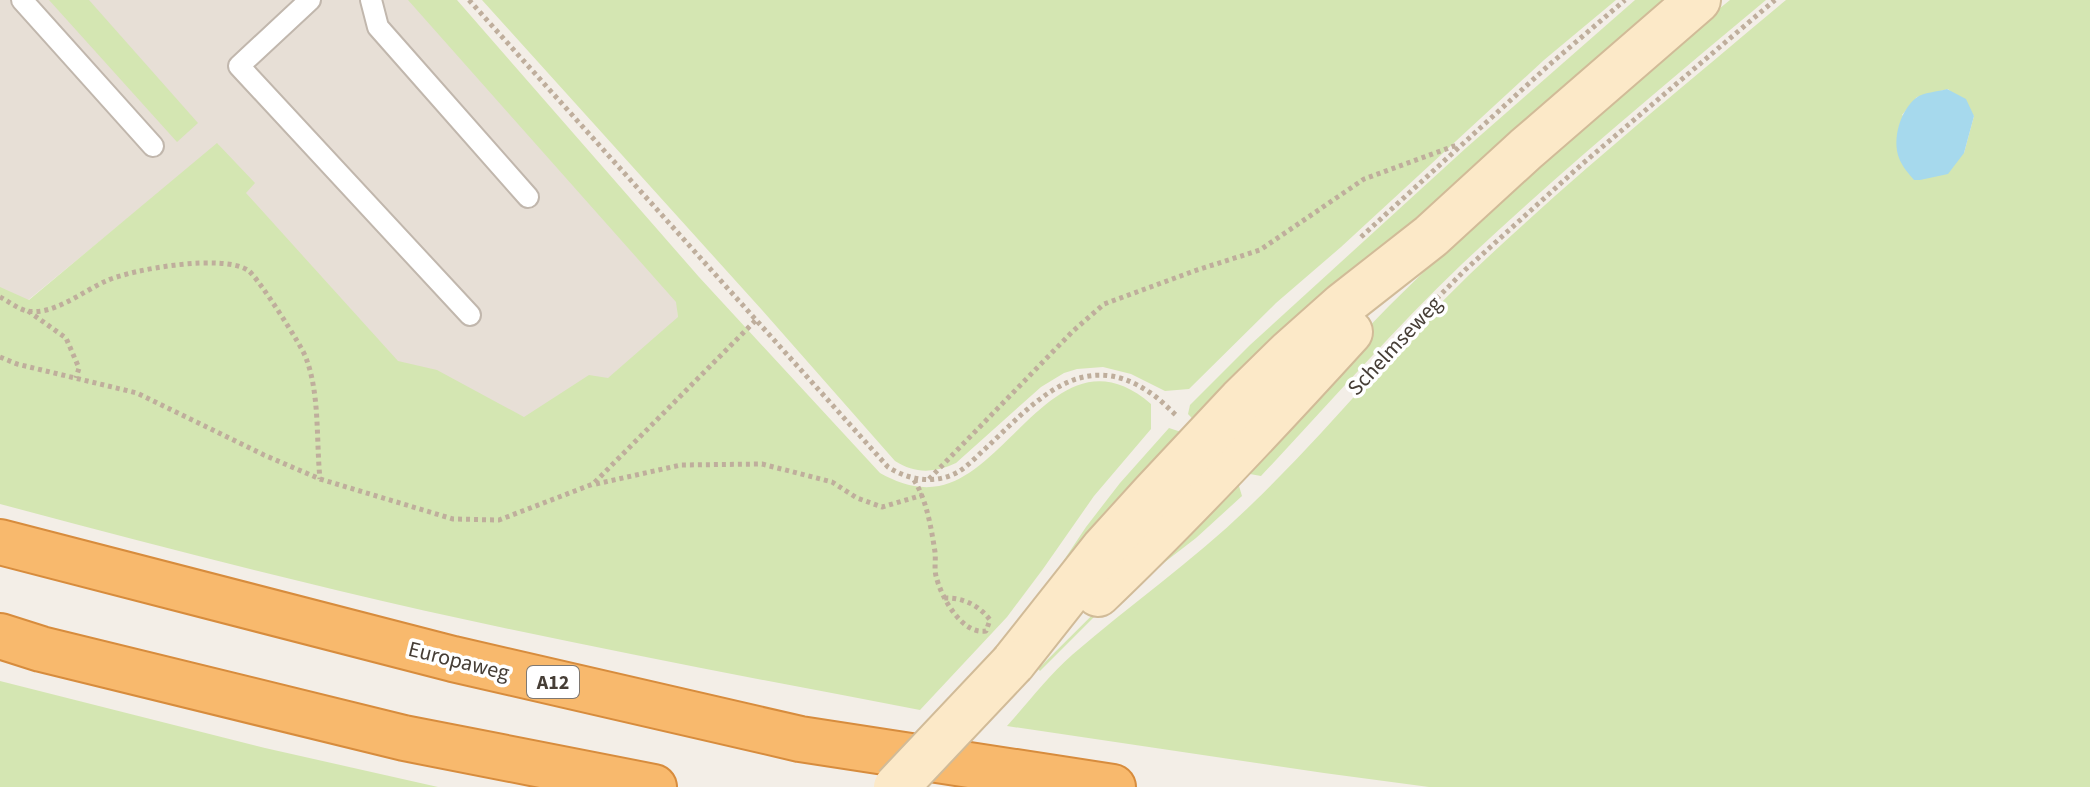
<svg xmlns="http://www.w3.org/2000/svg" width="2090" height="787" font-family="'Source Sans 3',sans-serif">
<rect width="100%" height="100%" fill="#f3eee7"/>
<!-- residential -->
<path fill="#e7dfd6" d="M 0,0 L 414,0 L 677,298 L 678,319 L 610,381 L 526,419 L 398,362 L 241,192 L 218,144 L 27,301 L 0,288 Z"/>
<!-- green -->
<g fill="#d4e6b2" fill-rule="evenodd">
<path d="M 49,0 L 89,0 L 198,123 L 177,142 Z"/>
<path d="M 408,0 L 457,0 L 699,277 L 880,473 C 898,483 917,490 939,486 C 1011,473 1061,326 1151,404 L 1151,429 L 1094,496 L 1043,569 L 1007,617 L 920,710 C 726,673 532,637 340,591 C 226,564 113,534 0,504 L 0,287 L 29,300 L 217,143 L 255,183 L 246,193 L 398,361 L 437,370 L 524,417 L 589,375 L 608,378 L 678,317 L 676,302 Z"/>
<path d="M 482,0 L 1616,0 L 1544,60 L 1341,247 L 1276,303 L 1189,389 L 1165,391 L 1131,374 L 1103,367 L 1077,369 L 1064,373 L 1041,387 L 956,463 C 935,473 915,474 895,461 L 762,310 Z"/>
<path d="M 1635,0 L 1672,0 L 1201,428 L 1188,414 L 1190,405 L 1250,345 L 1466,148 Z"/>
<path d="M 1730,0 L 1766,0 C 1663,86 1560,172 1462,264 C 1392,331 1328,405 1261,476 L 1250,474 L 1242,467 L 1354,342 L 1389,306 L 1446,250 L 1657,59 Z"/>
<path d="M 1786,0 L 2090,0 L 2090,787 L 1429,787 L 1324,773 L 1007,726 C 1028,703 1048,676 1072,655 C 1132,603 1196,559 1253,503 C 1329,430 1394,347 1470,274 C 1571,178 1679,90 1786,0 ZM 1948,89 L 1974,116 L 1964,153 L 1902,115 L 1917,97 Z"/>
<path d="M 1169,428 L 1181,432 L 1189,440 L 1057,589 L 984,661 L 1052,578 L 1086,527 L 1120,483 Z"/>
<path d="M 1230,478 L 1239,486 L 1242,496 L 1196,538 L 1095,616 L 1040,671 L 1038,669 Z"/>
<path d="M 0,681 L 265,748 L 438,787 L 0,787 Z"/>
</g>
<!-- water -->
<path fill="#a6d9ed" d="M 1947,89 L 1966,99 L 1974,116 L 1964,153 L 1948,174 L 1920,180 L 1914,180 C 1908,173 1902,166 1899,158 C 1892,139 1900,111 1916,98 C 1923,92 1938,92 1947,89 Z"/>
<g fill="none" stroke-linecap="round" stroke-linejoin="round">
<!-- lane casing -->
<g stroke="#c1b7ad" stroke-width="24">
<g id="lane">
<path d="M 22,0 L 153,146"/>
<path d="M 310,0 L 239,66 L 470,315"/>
<path d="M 371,0 L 378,27 L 528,197"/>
</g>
</g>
<!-- secondary casing -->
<g stroke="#d1bb98" stroke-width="48">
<g id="secondary">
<path d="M 1098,594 C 1186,510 1268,422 1350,332"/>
<path d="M 1013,663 L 1104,548 L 1153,494 L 1241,400 L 1289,353 L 1343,305 L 1431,236 L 1526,149 L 1698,0"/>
</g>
</g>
<!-- highway casing -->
<g stroke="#d78c3d" stroke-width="48">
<g id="highway">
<path d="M 0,542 L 453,659 L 800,739 L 1113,787"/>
<path d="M 0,636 L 41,649 L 404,738 L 654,787"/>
</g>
</g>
<!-- path -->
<g stroke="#bfae9c" stroke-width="5" stroke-dasharray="4 4" stroke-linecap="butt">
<path d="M 469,0 L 888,467 C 909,480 934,485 958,472 C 968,466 977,456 986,448 C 1033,404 1081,346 1149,392 C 1159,398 1168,408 1177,416"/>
<path d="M 1361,237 L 1549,65 L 1625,0"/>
<path d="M 0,297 C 8,301 18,309 27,311 C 53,316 83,291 106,281 C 132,269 225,253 249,271 C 258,278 302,346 306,358 C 320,395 316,439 320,479"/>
<path d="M 28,311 L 66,338 L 79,368 L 76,378"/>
<path d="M 1386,350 L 1465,270 L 1581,165 L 1775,0"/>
<path d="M 0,357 L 17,364 L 137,393 L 264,455 L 320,479 L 453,519 L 499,520 L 593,484 L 756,320"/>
<path d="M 929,479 L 1073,331 L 1104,304 L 1197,270 L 1260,250 L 1364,179 L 1457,145"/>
<path d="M 914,480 C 927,501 931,527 935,552 C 936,560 934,568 936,576 C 941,597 962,635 986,631 L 990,620 C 979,605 962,597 943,598"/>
<path d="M 596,484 L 681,465 L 762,464 L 832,482 L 857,498 L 882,507 L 923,495"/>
</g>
<!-- lane -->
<use href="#lane" stroke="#fff" stroke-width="20"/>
<!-- secondary -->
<use href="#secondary" stroke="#fce9c8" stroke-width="44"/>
<!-- highway -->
<use href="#highway" stroke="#f8b96d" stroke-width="44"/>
<!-- secondary-bridge casing -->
<g stroke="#d1bb98" stroke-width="48" stroke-linecap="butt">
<path id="secondary-bridge" d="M 896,787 L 1013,663"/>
</g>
<!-- secondary-bridge -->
<use href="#secondary-bridge" stroke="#fce9c8" stroke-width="44"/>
</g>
<g text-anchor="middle" stroke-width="7" stroke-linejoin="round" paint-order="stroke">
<!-- shield labels -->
<rect fill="#fff" stroke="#7e7872" stroke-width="2" x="527" y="666" width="52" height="32" rx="6"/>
<g font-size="20" font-weight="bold" fill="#463e36">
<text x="553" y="689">A12</text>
</g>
<!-- street labels -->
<g font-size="22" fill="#463e36" stroke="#fff">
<text transform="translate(1394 345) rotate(-47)" y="8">Schelmseweg</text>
<text transform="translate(459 660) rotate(14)" y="8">Europaweg</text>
</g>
</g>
</svg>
